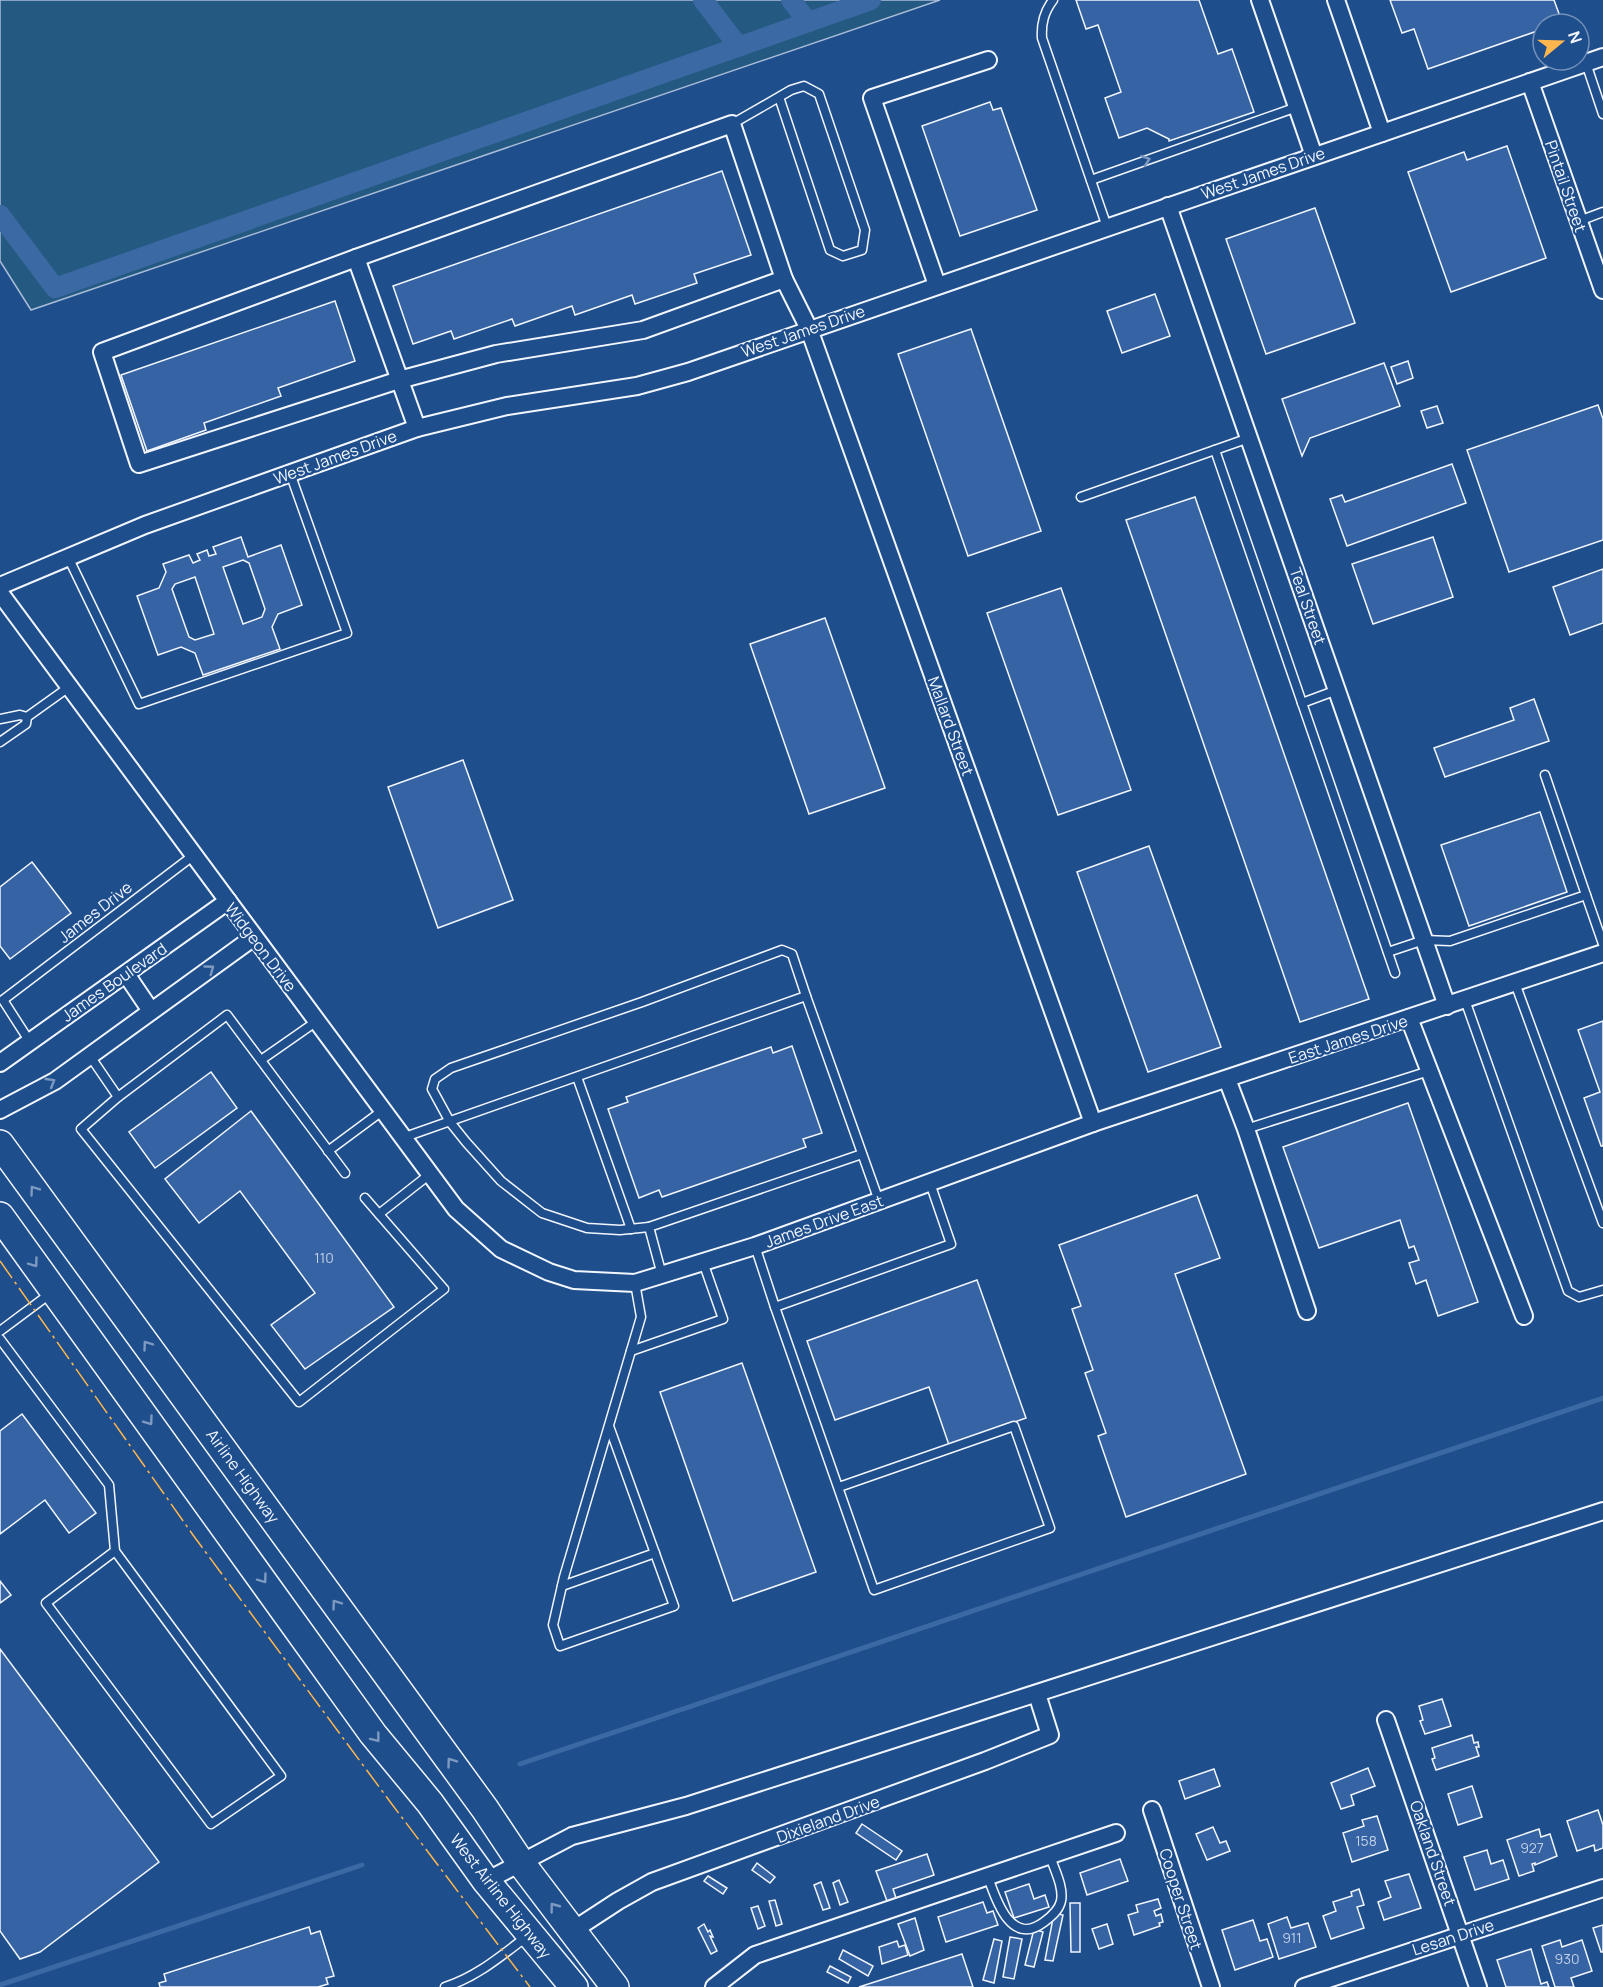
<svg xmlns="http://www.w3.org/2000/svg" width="1603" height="1987" font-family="Manrope,sans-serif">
<rect width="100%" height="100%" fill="#1f4e8c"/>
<!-- green -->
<path fill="#245a82" stroke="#a8bbd7" stroke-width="1.5" d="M 0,0 L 940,0 L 31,310 L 0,261 Z"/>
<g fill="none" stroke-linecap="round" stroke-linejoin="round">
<!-- stream -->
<g stroke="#3b69a3" stroke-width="5">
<path d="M 520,1764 L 1603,1398"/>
<path d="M 0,1985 L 362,1865"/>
</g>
<!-- canal -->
<g stroke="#3b69a3" stroke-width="20">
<path d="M 703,0 L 739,47"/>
<path d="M 791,0 L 808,22"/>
<path d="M 0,215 L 55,288 L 871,0"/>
</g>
</g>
<!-- building -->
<g fill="#3563a3" stroke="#f2f6ff" stroke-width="1.5" fill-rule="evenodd">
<path d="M 1076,0 L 1199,0 L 1218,54 L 1232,49 L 1254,112 L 1169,141 L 1169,139 L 1147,128 L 1119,138 L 1105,98 L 1121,92 L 1098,25 L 1086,29 Z"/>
<path d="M 1390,0 L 1554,0 L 1562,22 L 1543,24 L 1543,29 L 1428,69 L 1414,29 L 1402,33 Z"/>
<path d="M 990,102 L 993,110 L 1001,108 L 1037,210 L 960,236 L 922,126 Z"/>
<path d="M 1507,146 L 1546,258 L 1451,292 L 1408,172 L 1464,152 L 1467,160 Z"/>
<path d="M 722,171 L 751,255 L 694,274 L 697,283 L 635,304 L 632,295 L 575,315 L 572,306 L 515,326 L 512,319 L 454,339 L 451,331 L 413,344 L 393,286 Z"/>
<path d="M 1315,208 L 1355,323 L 1266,354 L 1226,239 Z"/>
<path d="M 1155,294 L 1170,336 L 1122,353 L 1107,311 Z"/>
<path d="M 335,301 L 355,361 L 278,388 L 281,396 L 204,423 L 206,430 L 147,451 L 121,375 Z"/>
<path d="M 971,329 L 1041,531 L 968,556 L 898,354 Z"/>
<path d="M 1408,361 L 1413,378 L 1397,384 L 1391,367 Z"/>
<path d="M 1384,363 L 1400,406 L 1310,438 L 1302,456 L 1282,399 Z"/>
<path d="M 1598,405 L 1603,419 L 1603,540 L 1509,572 L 1467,450 Z"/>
<path d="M 1437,406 L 1443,423 L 1427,428 L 1421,411 Z"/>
<path d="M 1452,464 L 1466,503 L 1347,546 L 1330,499 L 1342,495 L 1345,502 Z"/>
<path d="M 1195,497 L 1369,999 L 1300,1022 L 1126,520 Z"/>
<path d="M 241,537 L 248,557 L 281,545 L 302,605 L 278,614 L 272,627 L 280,649 L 203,675 L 195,653 L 181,647 L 158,655 L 137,596 L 159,588 L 166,572 L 163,564 L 189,555 L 193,563 L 200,560 L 197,554 L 207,550 L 209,556 L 216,554 L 213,547 ZM 243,560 L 249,563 L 265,609 L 262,617 L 243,624 L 223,567 ZM 195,577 L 214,634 L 195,640 L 189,637 L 172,589 L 175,584 Z"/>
<path d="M 1433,537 L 1453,597 L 1373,624 L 1352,564 Z"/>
<path d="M 1603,569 L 1603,623 L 1570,635 L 1553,587 Z"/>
<path d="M 1061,588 L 1131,790 L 1058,815 L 987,613 Z"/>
<path d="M 825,618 L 885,788 L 809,814 L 750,644 Z"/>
<path d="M 1534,699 L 1549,741 L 1445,777 L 1434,748 L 1514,720 L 1510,708 Z"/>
<path d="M 463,760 L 513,900 L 438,928 L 388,787 Z"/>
<path d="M 1540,812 L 1567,892 L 1469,926 L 1441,845 Z"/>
<path d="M 1149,846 L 1221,1047 L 1148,1072 L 1077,872 Z"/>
<path d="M 32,862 L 71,913 L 10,959 L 0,946 L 0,887 Z"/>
<path d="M 1603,1021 L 1603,1146 L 1601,1146 L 1584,1098 L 1600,1092 L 1578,1030 Z"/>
<path d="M 792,1046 L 822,1133 L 803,1139 L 806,1147 L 662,1197 L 659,1190 L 639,1198 L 608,1109 L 628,1102 L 626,1097 L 771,1047 L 773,1053 Z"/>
<path d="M 211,1072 L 237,1108 L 155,1168 L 129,1132 Z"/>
<path d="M 1408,1103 L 1478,1302 L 1438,1316 L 1426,1280 L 1416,1284 L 1409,1263 L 1419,1260 L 1414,1246 L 1409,1248 L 1400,1220 L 1319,1248 L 1283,1147 Z"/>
<path d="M 251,1111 L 394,1307 L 305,1369 L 271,1325 L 315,1293 L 240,1191 L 199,1223 L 165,1179 Z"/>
<path d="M 1197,1195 L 1220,1258 L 1175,1274 L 1246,1474 L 1126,1517 L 1098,1436 L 1106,1433 L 1085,1373 L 1093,1370 L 1072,1309 L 1081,1306 L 1059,1245 Z"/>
<path d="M 977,1280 L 1026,1418 L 949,1445 L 929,1387 L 835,1420 L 807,1341 Z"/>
<path d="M 742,1363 L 816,1572 L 733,1601 L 660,1392 Z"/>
<path d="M 22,1414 L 96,1513 L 69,1533 L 45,1500 L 0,1534 L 0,1431 Z"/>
<path d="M 0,1581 L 11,1595 L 0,1603 Z"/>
<path d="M 0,1649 L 159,1862 L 40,1952 L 20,1959 L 0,1931 Z"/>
<path d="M 1442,1699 L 1451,1726 L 1425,1734 L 1420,1721 L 1423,1720 L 1419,1706 Z"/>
<path d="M 1472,1735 L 1474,1743 L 1478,1742 L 1479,1747 L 1476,1747 L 1479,1756 L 1436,1770 L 1432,1759 L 1435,1758 L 1432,1748 Z"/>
<path d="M 1368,1768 L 1375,1786 L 1351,1795 L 1354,1805 L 1341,1809 L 1331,1783 Z"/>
<path d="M 1214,1769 L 1220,1786 L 1185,1799 L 1179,1781 Z"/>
<path d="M 1472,1786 L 1482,1817 L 1458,1825 L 1448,1794 Z"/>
<path d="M 1598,1810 L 1603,1825 L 1603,1848 L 1595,1851 L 1594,1845 L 1577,1851 L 1567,1821 Z"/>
<path d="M 1377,1816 L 1388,1850 L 1352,1862 L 1343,1833 L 1364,1826 L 1362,1820 Z"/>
<path d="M 862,1824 L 902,1851 L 896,1860 L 856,1833 Z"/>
<path d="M 1213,1827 L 1220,1843 L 1226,1841 L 1230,1851 L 1207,1860 L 1196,1834 Z"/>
<path d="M 1539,1829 L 1541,1837 L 1550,1834 L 1557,1856 L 1535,1865 L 1535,1863 L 1532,1864 L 1534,1871 L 1519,1876 L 1507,1840 Z"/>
<path d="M 1487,1850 L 1491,1864 L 1503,1860 L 1509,1879 L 1475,1890 L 1464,1857 Z"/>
<path d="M 927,1854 L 934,1875 L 893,1889 L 896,1898 L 887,1901 L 876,1871 Z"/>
<path d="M 1120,1859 L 1128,1881 L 1087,1895 L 1080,1873 Z"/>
<path d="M 757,1863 L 775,1877 L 770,1883 L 752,1870 Z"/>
<path d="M 1409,1874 L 1421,1908 L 1384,1920 L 1378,1902 L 1391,1897 L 1385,1881 Z"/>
<path d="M 708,1876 L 727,1888 L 723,1894 L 704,1881 Z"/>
<path d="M 839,1880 L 848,1902 L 840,1905 L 833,1883 Z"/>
<path d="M 821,1882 L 830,1908 L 823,1910 L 814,1885 Z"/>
<path d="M 1029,1884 L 1034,1899 L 1045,1895 L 1049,1907 L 1014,1918 L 1005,1892 Z"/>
<path d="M 1359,1889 L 1364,1905 L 1357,1907 L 1364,1928 L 1331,1939 L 1323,1916 L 1336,1911 L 1333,1902 L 1352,1896 L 1351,1892 Z"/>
<path d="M 1158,1899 L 1161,1908 L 1154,1911 L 1156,1916 L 1161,1914 L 1163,1922 L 1159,1923 L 1160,1926 L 1134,1935 L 1128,1915 L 1138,1912 L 1136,1905 Z"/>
<path d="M 775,1900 L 782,1924 L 776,1926 L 769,1901 Z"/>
<path d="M 983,1902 L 987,1913 L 993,1911 L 998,1925 L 946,1942 L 938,1917 Z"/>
<path d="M 1070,1903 L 1080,1903 L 1080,1952 L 1071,1952 Z"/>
<path d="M 758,1906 L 765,1926 L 758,1929 L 751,1908 Z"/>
<path d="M 1054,1913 L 1063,1915 L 1053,1961 L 1045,1960 Z"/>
<path d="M 1287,1917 L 1291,1928 L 1308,1923 L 1316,1947 L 1279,1959 L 1268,1924 Z"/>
<path d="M 915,1918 L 924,1950 L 910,1956 L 898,1924 Z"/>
<path d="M 1253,1920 L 1260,1941 L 1267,1939 L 1273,1957 L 1235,1970 L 1222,1930 Z"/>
<path d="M 704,1924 L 708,1932 L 710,1930 L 713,1937 L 710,1936 L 717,1951 L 711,1954 L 698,1928 Z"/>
<path d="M 1107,1924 L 1113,1944 L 1099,1949 L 1092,1929 Z"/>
<path d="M 1603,1925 L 1603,1952 L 1601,1952 L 1593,1928 Z"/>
<path d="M 309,1927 L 311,1934 L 320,1931 L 334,1976 L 326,1978 L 328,1984 L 318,1987 L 160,1987 L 159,1983 L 166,1981 L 164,1974 Z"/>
<path d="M 1034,1929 L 1043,1932 L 1034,1967 L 1025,1965 Z"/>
<path d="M 1010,1937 L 1022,1939 L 1014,1979 L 1003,1977 Z"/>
<path d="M 994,1939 L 1002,1941 L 994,1983 L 983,1980 Z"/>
<path d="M 1560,1940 L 1562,1947 L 1582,1940 L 1592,1971 L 1571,1978 L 1574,1987 L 1555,1987 L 1542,1946 Z"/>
<path d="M 897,1941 L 899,1947 L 905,1945 L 908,1955 L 882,1964 L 879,1947 Z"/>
<path d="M 1531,1949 L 1541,1984 L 1547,1982 L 1549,1987 L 1506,1987 L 1497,1960 Z"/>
<path d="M 843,1950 L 873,1966 L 868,1976 L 839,1959 Z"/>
<path d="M 962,1954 L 973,1987 L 859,1987 Z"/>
<path d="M 830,1966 L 851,1977 L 848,1983 L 827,1972 Z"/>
</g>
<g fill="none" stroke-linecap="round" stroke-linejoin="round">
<!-- service casing -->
<g stroke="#f2f6ff" stroke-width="11">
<g id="service">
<path d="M 1053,0 C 1044,12 1041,23 1042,38 L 1107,227"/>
<path d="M 1586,63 L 1603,114"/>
<path d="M 732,124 L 779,97 L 830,250 L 843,256 L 862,250 L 865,230 L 819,94 L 804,86 L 791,90 L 779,97"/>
<path d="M 1091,180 L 1297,107"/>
<path d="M 1579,221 L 1603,212"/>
<path d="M 1215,450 L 1395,973"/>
<path d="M 1081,497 L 1249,438"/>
<path d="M 68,557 L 139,704 L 347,633 L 290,473"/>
<path d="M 1302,703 L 1337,690"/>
<path d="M 27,717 L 69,687"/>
<path d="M 0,719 L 20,715 L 27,717 L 26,724 L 0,742"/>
<path d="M 1586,895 L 1603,944"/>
<path d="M 1388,952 L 1424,940 L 1450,941 L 1586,895 L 1545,775"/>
<path d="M 1515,983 L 1603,1223"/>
<path d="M 1465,1000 L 1568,1291 L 1579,1297 L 1603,1290"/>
<path d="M 30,1042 L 3,1000 L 194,855"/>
<path d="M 90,1056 L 118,1097 L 81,1129 L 299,1402 L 444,1289 L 365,1198"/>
<path d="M 261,1060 L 317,1021"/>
<path d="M 577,1077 L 631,1229"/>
<path d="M 118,1097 L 227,1015 L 345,1173"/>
<path d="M 1246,1129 L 1429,1071"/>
<path d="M 402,1138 L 806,996 L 879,1201"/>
<path d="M 328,1151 L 382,1111"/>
<path d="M 379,1214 L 430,1174"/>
<path d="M 649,1227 L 620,1230 L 587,1228 L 542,1213 L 501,1181 L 466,1142 L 450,1122 L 432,1089 L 435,1079 L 451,1068 L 642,1002 L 782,950 L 792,954 L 806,996"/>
<path d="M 755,1246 L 775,1307 L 951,1244 L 930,1183"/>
<path d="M 662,1275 L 649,1227 L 862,1154"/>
<path d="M 775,1307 L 874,1590 L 1050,1528 L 1014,1426 L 839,1487"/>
<path d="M 0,1331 L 51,1293"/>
<path d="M 0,1339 L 109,1485 L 115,1551 L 281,1776 L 211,1824 L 46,1603 L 115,1551"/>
<path d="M 631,1351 L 723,1319 L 703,1262"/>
<path d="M 609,1426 L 674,1606 L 560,1646 L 553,1625 L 564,1577 L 641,1317 L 635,1283"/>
<path d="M 562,1586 L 655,1553"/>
<path d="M 988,1877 C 996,1900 1011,1947 1044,1922 C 1052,1916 1059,1910 1061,1901 C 1064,1887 1054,1869 1050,1856"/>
<path d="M 445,1987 C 476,1977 500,1957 526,1937"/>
</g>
</g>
<!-- minor casing -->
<g stroke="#f2f6ff" stroke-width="20">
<g id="minor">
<path d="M 1260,0 L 1314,156"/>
<path d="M 1336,0 L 1382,133"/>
<path d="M 1530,82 L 1603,290"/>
<path d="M 732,124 L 784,279 L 643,330 L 496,354 L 399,380 L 139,464 L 102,352 L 356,258 Z"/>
<path d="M 1168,206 L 1447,1006"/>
<path d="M 356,258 L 417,428"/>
<path d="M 784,279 L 809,329 L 1093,1123"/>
<path d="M 937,285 L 872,98 L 988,60"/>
<path d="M 0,586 L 145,525 L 417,428 L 507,406 L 637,386 L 688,372 L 1603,57"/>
<path d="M 0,593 L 456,1209 L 501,1249 L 549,1272 L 574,1280 L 635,1283 L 755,1246 L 1093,1123 L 1603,953"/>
<path d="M 126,974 L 151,1011"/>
<path d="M 1409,1018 L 1524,1316"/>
<path d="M 0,1063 L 228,901"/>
<path d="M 1227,1079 L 1246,1129 L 1307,1311"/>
<path d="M 0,1110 L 55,1081 L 254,937"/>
<path d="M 1386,1720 L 1478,1987"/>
<path d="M 1152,1810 L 1211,1987"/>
<path d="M 486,1881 L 572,1836 L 686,1806 L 1603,1511"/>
<path d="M 572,1931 L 618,1901 L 652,1882 L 985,1761 L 1050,1735 L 1037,1694"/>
<path d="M 714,1987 L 755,1955 L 1116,1833"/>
<path d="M 1304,1987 L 1603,1888"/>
</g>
</g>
<!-- trunk casing -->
<g stroke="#f2f6ff" stroke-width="30">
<g id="trunk">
<path d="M 0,1144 L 485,1809 L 521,1863 L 615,1987"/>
<path d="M 0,1216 L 373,1734 L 430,1803 L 486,1881 L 574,1987"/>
</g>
</g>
<!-- service -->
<use href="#service" stroke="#1f4e8c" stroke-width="8"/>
<!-- minor -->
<use href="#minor" stroke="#1f4e8c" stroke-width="16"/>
<!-- trunk -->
<use href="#trunk" stroke="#1f4e8c" stroke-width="27"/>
<!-- power -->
<path stroke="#ffb74d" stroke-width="1.5" stroke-dasharray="21 4.5 3 4.5" stroke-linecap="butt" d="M 0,1261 L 193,1535 L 391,1803 L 530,1987"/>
</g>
<!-- one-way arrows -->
<defs><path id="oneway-chevron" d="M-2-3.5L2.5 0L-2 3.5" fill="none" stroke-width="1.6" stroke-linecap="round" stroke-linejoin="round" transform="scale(1.5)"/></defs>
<g stroke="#7e9ac0">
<use href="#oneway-chevron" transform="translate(1146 160) rotate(-19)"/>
<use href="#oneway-chevron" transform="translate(210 969) rotate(-36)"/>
<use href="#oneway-chevron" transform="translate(51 1082) rotate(-31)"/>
<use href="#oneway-chevron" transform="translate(34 1190) rotate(-126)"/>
<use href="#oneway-chevron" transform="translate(34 1263) rotate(54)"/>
<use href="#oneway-chevron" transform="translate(147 1345) rotate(-126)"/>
<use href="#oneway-chevron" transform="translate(149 1421) rotate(54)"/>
<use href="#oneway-chevron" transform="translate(263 1579) rotate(54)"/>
<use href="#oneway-chevron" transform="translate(336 1604) rotate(-126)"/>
<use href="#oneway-chevron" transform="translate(376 1738) rotate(52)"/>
<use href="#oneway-chevron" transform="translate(451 1762) rotate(-126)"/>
<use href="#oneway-chevron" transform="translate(554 1907) rotate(-127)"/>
</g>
<g text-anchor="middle" stroke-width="4.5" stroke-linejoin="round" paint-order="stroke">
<!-- number labels -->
<g font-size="14" fill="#c3d1e8">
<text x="324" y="1263">110</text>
<text x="1366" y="1846">158</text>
<text x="1532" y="1853">927</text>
<text x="1292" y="1943">911</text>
<text x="1567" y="1964">930</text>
</g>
<!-- street labels -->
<g font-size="16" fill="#f2f6ff" stroke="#1f4e8c">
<text transform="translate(1263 173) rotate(-19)" y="6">West James Drive</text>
<text transform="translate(1566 186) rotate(71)" y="6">Pintail Street</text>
<text transform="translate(803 331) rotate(-19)" y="6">West James Drive</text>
<text transform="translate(335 457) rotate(-20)" y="6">West James Drive</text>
<text transform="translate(1308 606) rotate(71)" y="6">Teal Street</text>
<text transform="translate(951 726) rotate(70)" y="6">Mallard Street</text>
<text transform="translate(95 912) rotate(-38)" y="6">James Drive</text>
<text transform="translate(261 947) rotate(53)" y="6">Widgeon Drive</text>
<text transform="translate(114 982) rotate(-35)" y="6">James Boulevard</text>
<text transform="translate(1348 1039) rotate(-18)" y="6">East James Drive</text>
<text transform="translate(824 1221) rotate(-20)" y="6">James Drive East</text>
<text transform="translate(243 1476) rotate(54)" y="6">Airline Highway</text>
<text transform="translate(828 1819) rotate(-20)" y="6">Dixieland Drive</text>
<text transform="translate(1433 1853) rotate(71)" y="6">Oakland Street</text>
<text transform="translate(501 1896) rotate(52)" y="6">West Airline Highway</text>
<text transform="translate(1181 1899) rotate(72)" y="6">Cooper Street</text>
<text transform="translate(1453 1937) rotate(-18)" y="6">Lesan Drive</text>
</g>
</g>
<!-- north arrow -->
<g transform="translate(1561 42) rotate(71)"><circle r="28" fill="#1f4e8c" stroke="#7391ba" stroke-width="1.5"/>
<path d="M0-4.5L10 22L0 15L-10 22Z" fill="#ffb74d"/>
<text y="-9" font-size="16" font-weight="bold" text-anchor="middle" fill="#f2f6ff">N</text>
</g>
</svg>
